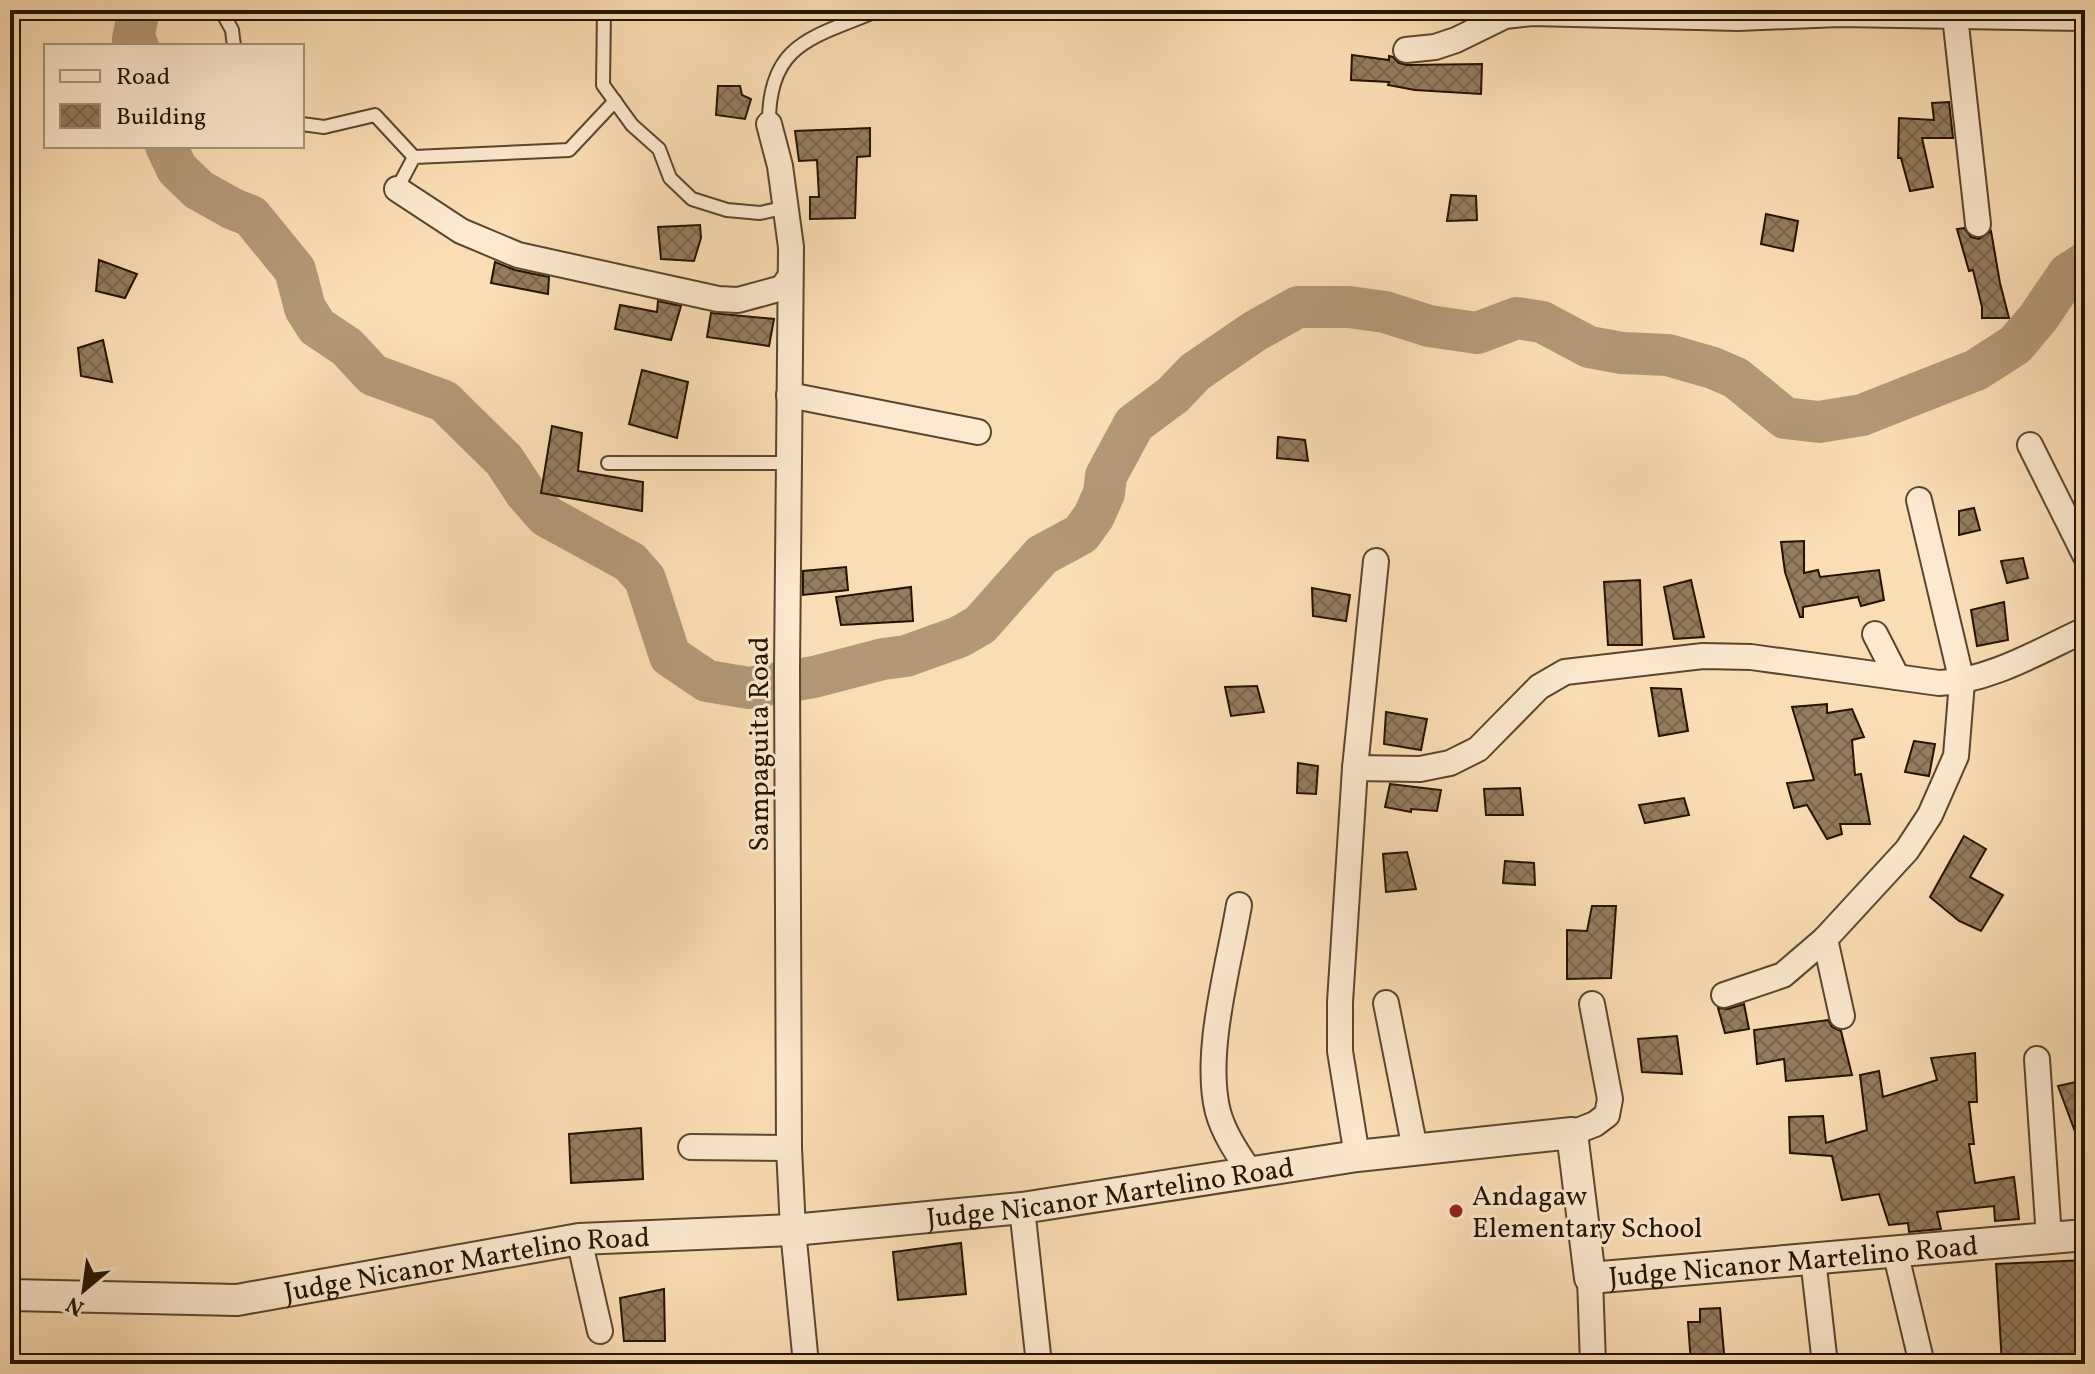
<svg xmlns="http://www.w3.org/2000/svg" width="2095" height="1374" font-family="Vollkorn,serif">
<defs>
<pattern id="building-cross-hatch" width="8" height="8" patternUnits="userSpaceOnUse" patternTransform="scale(2)"><rect width="8" height="8" fill="#947c5e"/><path d="M0 0l8 8M0 8l8-8" fill="none" stroke="#79644b"/></pattern>
</defs>
<rect width="100%" height="100%" fill="#fbddb5"/>
<filter id="stains"><feTurbulence type="fractalNoise" baseFrequency=".0025" numOctaves="4"/><feColorMatrix values="0 0 0 0 .2 0 0 0 0 .09 0 0 0 0 .02 0 0 0 .5 -.17"/></filter>
<radialGradient id="worn" r=".72"><stop offset=".6" stop-color="#630" stop-opacity="0"/><stop offset="1" stop-color="#630" stop-opacity=".3"/></radialGradient>
<g fill="none" stroke-linecap="round" stroke-linejoin="round">
<!-- river -->
<g stroke="#b29877" stroke-width="42">
<path d="M 138,46 L 133,39 L 139,10"/>
<path d="M 166,146 L 177,169 L 199,190 L 233,209 L 251,216 L 295,270 L 305,308 L 317,327 L 347,347 L 373,375 L 444,401 L 504,460 L 525,492 L 546,516 L 630,562 L 645,579 L 670,656 L 707,681 L 749,688 L 814,677 L 883,659 L 906,656 L 959,637 L 980,625 L 1042,555 L 1081,534 L 1094,516 L 1104,493 L 1106,476 L 1134,424 L 1173,395 L 1195,372 L 1255,331 L 1298,307 L 1349,307 L 1385,312 L 1429,326 L 1477,333 L 1517,318 L 1542,322 L 1589,347 L 1622,353 L 1668,355 L 1713,368 L 1736,378 L 1785,418 L 1819,422 L 1862,415 L 1976,370 L 2015,345 L 2038,318 L 2068,274 L 2085,263"/>
</g>
</g>
<!-- building -->
<g fill="url(#building-cross-hatch)" stroke="#251300" stroke-width="2">
<path d="M 1352,55 L 1389,60 L 1389,56 L 1393,57 L 1399,63 L 1407,65 L 1482,64 L 1481,94 L 1415,90 L 1388,85 L 1389,82 L 1351,80 Z"/>
<path d="M 718,86 L 740,86 L 742,95 L 751,99 L 745,119 L 716,115 Z"/>
<path d="M 1949,102 L 1953,138 L 1922,138 L 1933,187 L 1910,191 L 1901,158 L 1898,158 L 1899,118 L 1934,120 L 1932,103 Z"/>
<path d="M 870,128 L 870,156 L 857,157 L 855,218 L 810,219 L 810,197 L 819,197 L 817,160 L 799,161 L 795,131 Z"/>
<path d="M 1451,195 L 1476,196 L 1477,220 L 1447,221 Z"/>
<path d="M 1766,214 L 1798,221 L 1793,251 L 1761,244 Z"/>
<path d="M 700,225 L 701,238 L 694,261 L 661,259 L 658,227 Z"/>
<path d="M 1964,228 L 1971,237 L 1979,239 L 1991,231 L 2000,283 L 2009,318 L 1982,318 L 1982,307 L 1973,270 L 1969,271 L 1957,229 Z"/>
<path d="M 99,260 L 137,274 L 125,298 L 96,291 Z"/>
<path d="M 495,262 L 515,270 L 549,277 L 548,294 L 491,283 Z"/>
<path d="M 658,301 L 681,306 L 671,340 L 615,329 L 620,305 L 657,312 Z"/>
<path d="M 711,313 L 774,319 L 769,346 L 707,337 Z"/>
<path d="M 103,340 L 112,382 L 81,376 L 78,348 Z"/>
<path d="M 642,370 L 688,382 L 677,438 L 629,424 Z"/>
<path d="M 552,426 L 582,433 L 578,471 L 643,482 L 642,511 L 541,493 Z"/>
<path d="M 1278,437 L 1305,440 L 1308,461 L 1277,458 Z"/>
<path d="M 1974,508 L 1980,530 L 1959,535 L 1959,511 Z"/>
<path d="M 1804,541 L 1804,573 L 1818,570 L 1820,577 L 1879,570 L 1884,600 L 1861,606 L 1858,597 L 1803,607 L 1803,617 L 1800,617 L 1785,572 L 1781,542 Z"/>
<path d="M 2023,558 L 2028,578 L 2007,583 L 2001,561 Z"/>
<path d="M 846,567 L 848,590 L 803,595 L 803,571 Z"/>
<path d="M 1640,580 L 1642,645 L 1608,645 L 1604,582 Z"/>
<path d="M 1691,580 L 1704,637 L 1674,639 L 1664,587 Z"/>
<path d="M 911,587 L 913,621 L 841,625 L 836,597 Z"/>
<path d="M 1312,588 L 1350,595 L 1346,621 L 1313,616 Z"/>
<path d="M 2004,602 L 2008,640 L 1977,646 L 1971,610 Z"/>
<path d="M 1257,686 L 1264,712 L 1231,716 L 1225,687 Z"/>
<path d="M 1651,688 L 1681,689 L 1688,731 L 1659,736 Z"/>
<path d="M 1827,704 L 1827,713 L 1852,709 L 1864,737 L 1852,740 L 1855,775 L 1861,774 L 1870,824 L 1840,824 L 1842,834 L 1827,839 L 1807,805 L 1794,808 L 1787,783 L 1814,780 L 1792,707 Z"/>
<path d="M 1386,712 L 1427,719 L 1421,750 L 1384,744 Z"/>
<path d="M 1914,741 L 1935,744 L 1929,776 L 1905,772 Z"/>
<path d="M 1298,763 L 1318,766 L 1316,794 L 1297,793 Z"/>
<path d="M 1390,784 L 1441,790 L 1437,811 L 1411,809 L 1411,812 L 1385,807 Z"/>
<path d="M 1520,788 L 1523,815 L 1486,815 L 1484,789 Z"/>
<path d="M 1684,798 L 1689,815 L 1645,823 L 1639,805 Z"/>
<path d="M 1964,836 L 1986,849 L 1970,877 L 2003,895 L 1981,931 L 1959,921 L 1930,897 Z"/>
<path d="M 1407,852 L 1416,889 L 1386,892 L 1383,854 Z"/>
<path d="M 1505,861 L 1534,863 L 1535,885 L 1503,883 Z"/>
<path d="M 1592,906 L 1616,906 L 1611,978 L 1567,979 L 1567,930 L 1587,931 Z"/>
<path d="M 1744,1004 L 1749,1029 L 1725,1033 L 1718,1008 L 1728,1009 Z"/>
<path d="M 1828,1020 L 1832,1027 L 1841,1031 L 1852,1075 L 1786,1081 L 1784,1059 L 1757,1064 L 1754,1030 Z"/>
<path d="M 1677,1036 L 1682,1074 L 1642,1072 L 1638,1039 Z"/>
<path d="M 1975,1053 L 1977,1102 L 1969,1102 L 1974,1144 L 1969,1144 L 1975,1183 L 2014,1177 L 2019,1219 L 1995,1221 L 1994,1206 L 1937,1212 L 1941,1229 L 1909,1232 L 1908,1223 L 1889,1225 L 1879,1194 L 1842,1200 L 1832,1156 L 1790,1153 L 1789,1117 L 1823,1116 L 1826,1143 L 1867,1130 L 1860,1075 L 1879,1071 L 1883,1097 L 1937,1080 L 1931,1058 Z"/>
<path d="M 2085,1080 L 2085,1153 L 2083,1153 L 2058,1086 Z"/>
<path d="M 641,1128 L 643,1179 L 571,1183 L 569,1134 Z"/>
<path d="M 961,1243 L 966,1294 L 898,1300 L 893,1252 Z"/>
<path d="M 2085,1260 L 2085,1364 L 2002,1364 L 1996,1264 Z"/>
<path d="M 664,1289 L 665,1341 L 624,1341 L 620,1298 Z"/>
<path d="M 1720,1308 L 1725,1364 L 1691,1364 L 1688,1322 L 1700,1322 L 1700,1309 Z"/>
</g>
<g fill="none" stroke-linecap="round" stroke-linejoin="round">
<!-- service casing -->
<g stroke="#5a462d" stroke-width="16">
<g id="service">
<path d="M 221,10 L 232,30 L 234,46"/>
<path d="M 604,10 L 603,85 L 632,125 L 659,149 L 670,178 L 692,199 L 727,210 L 760,213 L 787,207"/>
<path d="M 302,124 L 324,127 L 375,115 L 414,157"/>
<path d="M 769,124 C 768,41 816,37 879,10"/>
<path d="M 397,189 L 414,157 L 569,150 L 615,101"/>
<path d="M 608,463 L 788,463"/>
</g>
</g>
<!-- minor casing -->
<g stroke="#5a462d" stroke-width="28">
<g id="minor">
<path d="M 1955,16 L 1978,224"/>
<path d="M 1406,50 L 1435,47 L 1456,40 L 1505,16 L 1532,13 L 1738,18 L 1840,14 L 2085,18"/>
<path d="M 769,124 L 780,166 L 791,247 L 787,670 L 789,1148 L 793,1230 L 806,1364"/>
<path d="M 397,189 L 461,231 L 518,255 L 718,299 L 738,300 L 782,288 L 790,277"/>
<path d="M 789,395 L 978,432"/>
<path d="M 2030,445 L 2085,555"/>
<path d="M 1875,634 L 1897,677"/>
<path d="M 1355,768 L 1420,769 L 1450,763 L 1478,749 L 1539,687 L 1565,672 L 1703,656 L 1751,657 L 1939,683 C 1990,681 2039,651 2085,630"/>
<path d="M 1239,905 C 1229,965 1203,1054 1218,1112 C 1224,1134 1238,1154 1250,1172"/>
<path d="M 1825,939 L 1842,1016"/>
<path d="M 1724,995 L 1783,975 L 1825,939 L 1907,850 L 1930,815 L 1956,756 L 1962,682 L 1919,500"/>
<path d="M 1386,1003 L 1415,1149"/>
<path d="M 2037,1059 L 2049,1238"/>
<path d="M 1572,1133 L 1595,1124 L 1607,1115 L 1610,1099 L 1592,1004"/>
<path d="M 691,1147 L 789,1148"/>
<path d="M 1357,1156 L 1340,1051 L 1340,1002 L 1355,768 L 1376,561"/>
<path d="M 1022,1208 L 1039,1364"/>
<path d="M 579,1239 L 600,1331"/>
<path d="M 1895,1251 L 1922,1364"/>
<path d="M 1813,1259 L 1825,1364"/>
<path d="M 1590,1278 L 1593,1364"/>
</g>
</g>
<!-- tertiary casing -->
<g stroke="#5a462d" stroke-width="34">
<g id="tertiary">
<path id="s1" d="M 10,1295 L 237,1300 L 579,1239 L 793,1230 L 1022,1208 L 1357,1156 L 1572,1133 L 1590,1278 L 2085,1235"/>
</g>
</g>
<!-- service -->
<use href="#service" stroke="#fce9cf" stroke-width="12"/>
<!-- minor -->
<use href="#minor" stroke="#fce9cf" stroke-width="24"/>
<!-- tertiary -->
<use href="#tertiary" stroke="#fce9cf" stroke-width="30"/>
</g>
<!-- markers -->
<circle fill="#8f2418" stroke="#fce9cf" stroke-width="3" cx="1456" cy="1211" r="8"/>
<g text-anchor="middle" stroke-width="6" stroke-linejoin="round" paint-order="stroke">
<!-- street labels -->
<g font-size="28" fill="#251300" stroke="#fce9cf">
<text transform="translate(758 744) rotate(-90)" y="10">Sampaguita Road</text>
<text dy="10" stroke="none"><textPath href="#s1" startOffset="1108">Judge Nicanor Martelino Road</textPath></text>
<text dy="10" stroke="none"><textPath href="#s1" startOffset="1924">Judge Nicanor Martelino Road</textPath></text>
<text dy="10" stroke="none"><textPath href="#s1" startOffset="460">Judge Nicanor Martelino Road</textPath></text>
</g>
<!-- poi labels -->
<g font-size="28" fill="#251300" stroke="#fce9cf" text-anchor="start">
<text x="1472" y="1205">Andagaw<tspan x="1472" dy="32">Elementary School</tspan></text>
</g>
</g>
<!-- margin -->
<rect width="2095" height="1374" fill="none" stroke="#fbddb5" stroke-width="40"/>
<rect x="12" y="12" width="2071" height="1350" fill="none" stroke="#251300" stroke-width="4"/>
<rect x="20" y="20" width="2055" height="1334" fill="none" stroke="#251300" stroke-width="2"/>
<!-- legend -->
<rect x="44" y="44" width="260" height="104" fill="#fce9cf" stroke="#a6937c" stroke-width="2"/>
<rect x="60" y="70" width="40" height="12" fill="#fce9cf" stroke="#a6937c" stroke-width="2"/>
<text x="116" y="84" font-size="24" fill="#251300">Road</text>
<rect x="60" y="104" width="40" height="24" fill="url(#building-cross-hatch)" stroke="#a6937c" stroke-width="2"/>
<text x="116" y="124" font-size="24" fill="#251300">Building</text>
<!-- north arrow -->
<g transform="translate(84 1290) rotate(209)" stroke="#fce9cf" stroke-width="6" paint-order="stroke">
<path d="M0-6L14 30L0 20L-14 30Z" fill="#251300"/>
<text y="-12" font-size="22" font-weight="bold" text-anchor="middle" fill="#251300">N</text>
</g>
<rect width="100%" height="100%" filter="url(#stains)"/>
<rect width="100%" height="100%" fill="url(#worn)"/>
</svg>
